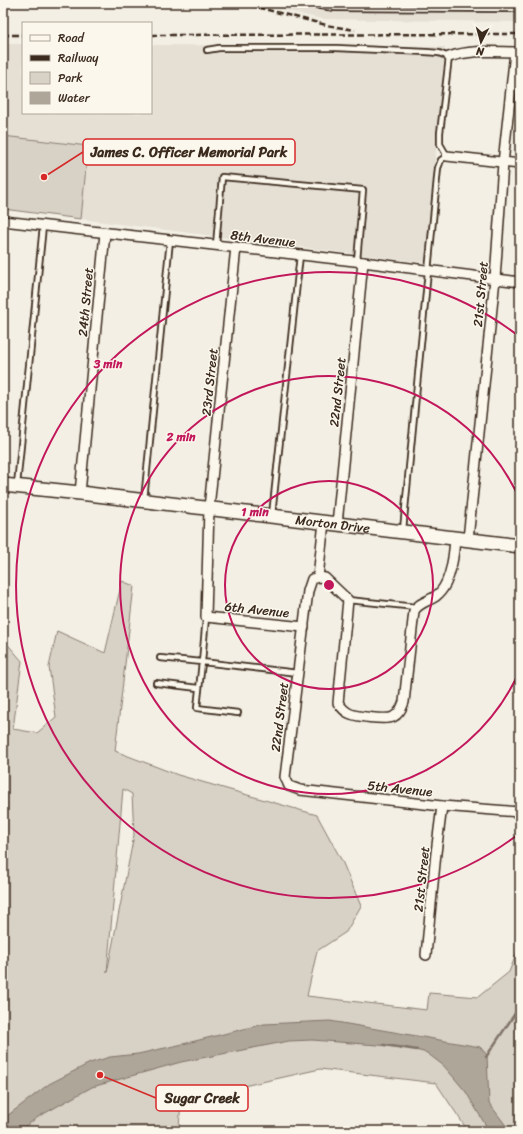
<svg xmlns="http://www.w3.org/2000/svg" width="523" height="1134" font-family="Sriracha,sans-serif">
<rect width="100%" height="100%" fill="#f3efe4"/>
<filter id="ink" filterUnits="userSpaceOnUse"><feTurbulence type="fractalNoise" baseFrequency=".025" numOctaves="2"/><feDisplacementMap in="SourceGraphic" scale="8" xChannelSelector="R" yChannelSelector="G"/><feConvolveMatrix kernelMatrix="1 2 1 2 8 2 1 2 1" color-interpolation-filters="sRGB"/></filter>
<g filter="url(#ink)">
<!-- built -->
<g fill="#e5dfd4">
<path d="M 256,3 L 520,3 L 520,22 L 321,19 Z"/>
<path d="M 3,44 L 23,44 L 23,113 L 151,113 L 151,45 L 445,47 L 426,263 L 81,219 L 88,146 L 3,136 Z"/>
</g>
<!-- green -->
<g fill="#d8d1c6" stroke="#8a7e72" fill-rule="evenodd">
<path d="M 3,136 L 88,146 L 81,219 L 3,209 Z"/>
<path d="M 122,581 L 134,586 L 115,751 L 178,775 L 317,815 L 342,861 L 361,906 L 346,932 L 317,951 L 307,996 L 427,1010 L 429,993 L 478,997 L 509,972 L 520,945 L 520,1131 L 468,1131 L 436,1083 L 320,1069 L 181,1100 L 179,1128 L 174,1131 L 3,1131 L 3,639 L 22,661 L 13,729 L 37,733 L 56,717 L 49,667 L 57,631 L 105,653 ZM 123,789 L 132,794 L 134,835 L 107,973 Z"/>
</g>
<!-- water -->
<path fill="#afa69a" stroke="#817468" d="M 330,1021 L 480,1047 L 487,1055 L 489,1103 L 510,1131 L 489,1131 L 466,1092 L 444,1066 L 427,1053 L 404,1047 L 312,1040 L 289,1041 L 181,1062 L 92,1087 L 38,1117 L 19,1131 L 3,1131 L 3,1119 L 49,1084 L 90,1063 L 110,1057 L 138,1054 L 183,1044 L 264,1024 Z"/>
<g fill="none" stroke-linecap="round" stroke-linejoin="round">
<!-- stream -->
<g stroke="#817468" stroke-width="2.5">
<path d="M 384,1045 L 417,1050"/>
<path d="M 486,1057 L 520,1006"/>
</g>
<!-- lane casing -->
<g stroke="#3b2a1e" stroke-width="8">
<g id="lane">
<path d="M 313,3 L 320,6 L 335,8 L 520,9"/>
<path d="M 207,50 L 219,48 L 336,48 L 426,52 L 439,53 L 449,57 L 440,133 L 440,144 L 447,156 L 441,160 L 438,168 L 403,530"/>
<path d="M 216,245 L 222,177 L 363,190 L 357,261"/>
<path d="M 17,485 L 43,226"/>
<path d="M 144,500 L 170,240"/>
<path d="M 272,515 L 300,255"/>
<path d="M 348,600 L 416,607"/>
<path d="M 206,617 L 202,662 L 298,673"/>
<path d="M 160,658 L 202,662 L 197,708 L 238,713"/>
<path d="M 156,683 L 198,688"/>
</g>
</g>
<!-- street casing -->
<g stroke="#3b2a1e" stroke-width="12">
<g id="street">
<path d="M 449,57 C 472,49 496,52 520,52"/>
<path d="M 447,156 L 520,164"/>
<path d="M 3,221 L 363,262 L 520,282"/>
<path d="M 236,247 L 209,508 L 206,617 L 304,627"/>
<path d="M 80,493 L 105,233"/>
<path d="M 324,522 L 318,577 L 312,579 L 308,591 L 285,777 L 289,786 L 300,790 L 442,806 L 520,812"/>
<path d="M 337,524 L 363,262"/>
<path d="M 468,539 L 495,279 L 503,163 L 515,52"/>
<path d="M 318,577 L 325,578 L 348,600 L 338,703 C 341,706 343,710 347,712 C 353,717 387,720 393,717 C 399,714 402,708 404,702 L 414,611 C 418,603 429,601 436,596 C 451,585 454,555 455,538"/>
<path d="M 426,955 L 436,853 L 442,806"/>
</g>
</g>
<!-- secondary casing -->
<g stroke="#3b2a1e" stroke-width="16">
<g id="secondary">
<path id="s1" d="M 3,485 L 80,493 L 520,546"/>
</g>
</g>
<!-- lane -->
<use href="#lane" stroke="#fbf7ec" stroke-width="4.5"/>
<!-- street -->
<use href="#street" stroke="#fbf7ec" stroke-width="9"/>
<!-- secondary -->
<use href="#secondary" stroke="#fbf7ec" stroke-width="13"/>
<!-- rail -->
<g stroke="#3b2a1e" stroke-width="2.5" stroke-dasharray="6 3" stroke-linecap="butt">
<path d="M 241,3 L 326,25 L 355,30"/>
<path d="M 3,35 L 23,35"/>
<path d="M 151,35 L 520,34"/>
</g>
</g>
</g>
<!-- distance rings -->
<g fill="none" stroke="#c2185b" stroke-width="2">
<circle cx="329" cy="585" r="104"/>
<path d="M520 670A209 209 0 1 1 520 500"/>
<path d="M520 833A313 313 0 1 1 520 337"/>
</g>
<g text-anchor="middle" stroke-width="3" stroke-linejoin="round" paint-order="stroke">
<!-- street labels -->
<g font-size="13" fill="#3b2a1e" stroke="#fbf7ec">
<text transform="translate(263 238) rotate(7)" y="5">8th Avenue</text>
<text transform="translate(480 294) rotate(-85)" y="5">21st Street</text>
<text transform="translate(85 302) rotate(-85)" y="5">24th Street</text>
<text transform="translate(209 382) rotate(-84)" y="5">23rd Street</text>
<text transform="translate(337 392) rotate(-84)" y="5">22nd Street</text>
<text dy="5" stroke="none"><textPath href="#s1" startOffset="332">Morton Drive</textPath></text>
<text transform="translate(257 609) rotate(6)" y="5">6th Avenue</text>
<text transform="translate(279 717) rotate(-83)" y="5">22nd Street</text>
<text transform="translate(400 788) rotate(6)" y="5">5th Avenue</text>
<text transform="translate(421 879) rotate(-84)" y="5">21st Street</text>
</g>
</g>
<circle cx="329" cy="585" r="6" fill="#c2185b" stroke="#fbf7ec" stroke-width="2"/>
<g font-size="12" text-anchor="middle" font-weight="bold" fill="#c2185b" stroke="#fbf7ec" stroke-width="3" stroke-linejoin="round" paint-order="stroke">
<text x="108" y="368">3 min</text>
<text x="181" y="441">2 min</text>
<text x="255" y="516">1 min</text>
</g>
<!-- callouts -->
<path fill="none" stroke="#d62828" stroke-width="1.5" d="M44 177L83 152M100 1075L156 1098"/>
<g fill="#d62828" stroke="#fbf7ec" stroke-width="1.5">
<circle cx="44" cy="177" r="4"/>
<circle cx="100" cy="1075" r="4"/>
</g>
<g fill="#fbf7ec" stroke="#d62828" stroke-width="1.5">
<rect x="83" y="139" width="212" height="26" rx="4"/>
<rect x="156" y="1085" width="92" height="26" rx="4"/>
</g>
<g font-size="14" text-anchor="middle" font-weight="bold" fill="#3b2a1e">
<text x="189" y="157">James C. Officer Memorial Park</text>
<text x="202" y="1103">Sugar Creek</text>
</g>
<!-- margin -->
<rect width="523" height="1134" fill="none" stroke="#fbf7ec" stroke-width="16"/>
<rect x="8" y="8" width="507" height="1118" fill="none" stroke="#3b2a1e" stroke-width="1.5" filter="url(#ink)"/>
<!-- legend -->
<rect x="22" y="22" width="130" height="92" fill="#fbf7ec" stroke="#aea59a"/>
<rect x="30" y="35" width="20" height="6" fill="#fbf7ec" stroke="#aea59a"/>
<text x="58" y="42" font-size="12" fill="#3b2a1e">Road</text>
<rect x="30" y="55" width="20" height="6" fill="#3b2a1e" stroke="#aea59a"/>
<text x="58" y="62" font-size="12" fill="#3b2a1e">Railway</text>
<rect x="30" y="72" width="20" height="12" fill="#d8d1c6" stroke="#aea59a"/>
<text x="58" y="82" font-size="12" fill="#3b2a1e">Park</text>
<rect x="30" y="92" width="20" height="12" fill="#afa69a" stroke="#aea59a"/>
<text x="58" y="102" font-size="12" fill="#3b2a1e">Water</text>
<!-- north arrow -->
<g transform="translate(481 42) rotate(186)" stroke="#fbf7ec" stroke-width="3" paint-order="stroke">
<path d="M0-3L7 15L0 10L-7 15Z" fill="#3b2a1e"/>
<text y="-6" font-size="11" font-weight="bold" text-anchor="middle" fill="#3b2a1e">N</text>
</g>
</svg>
